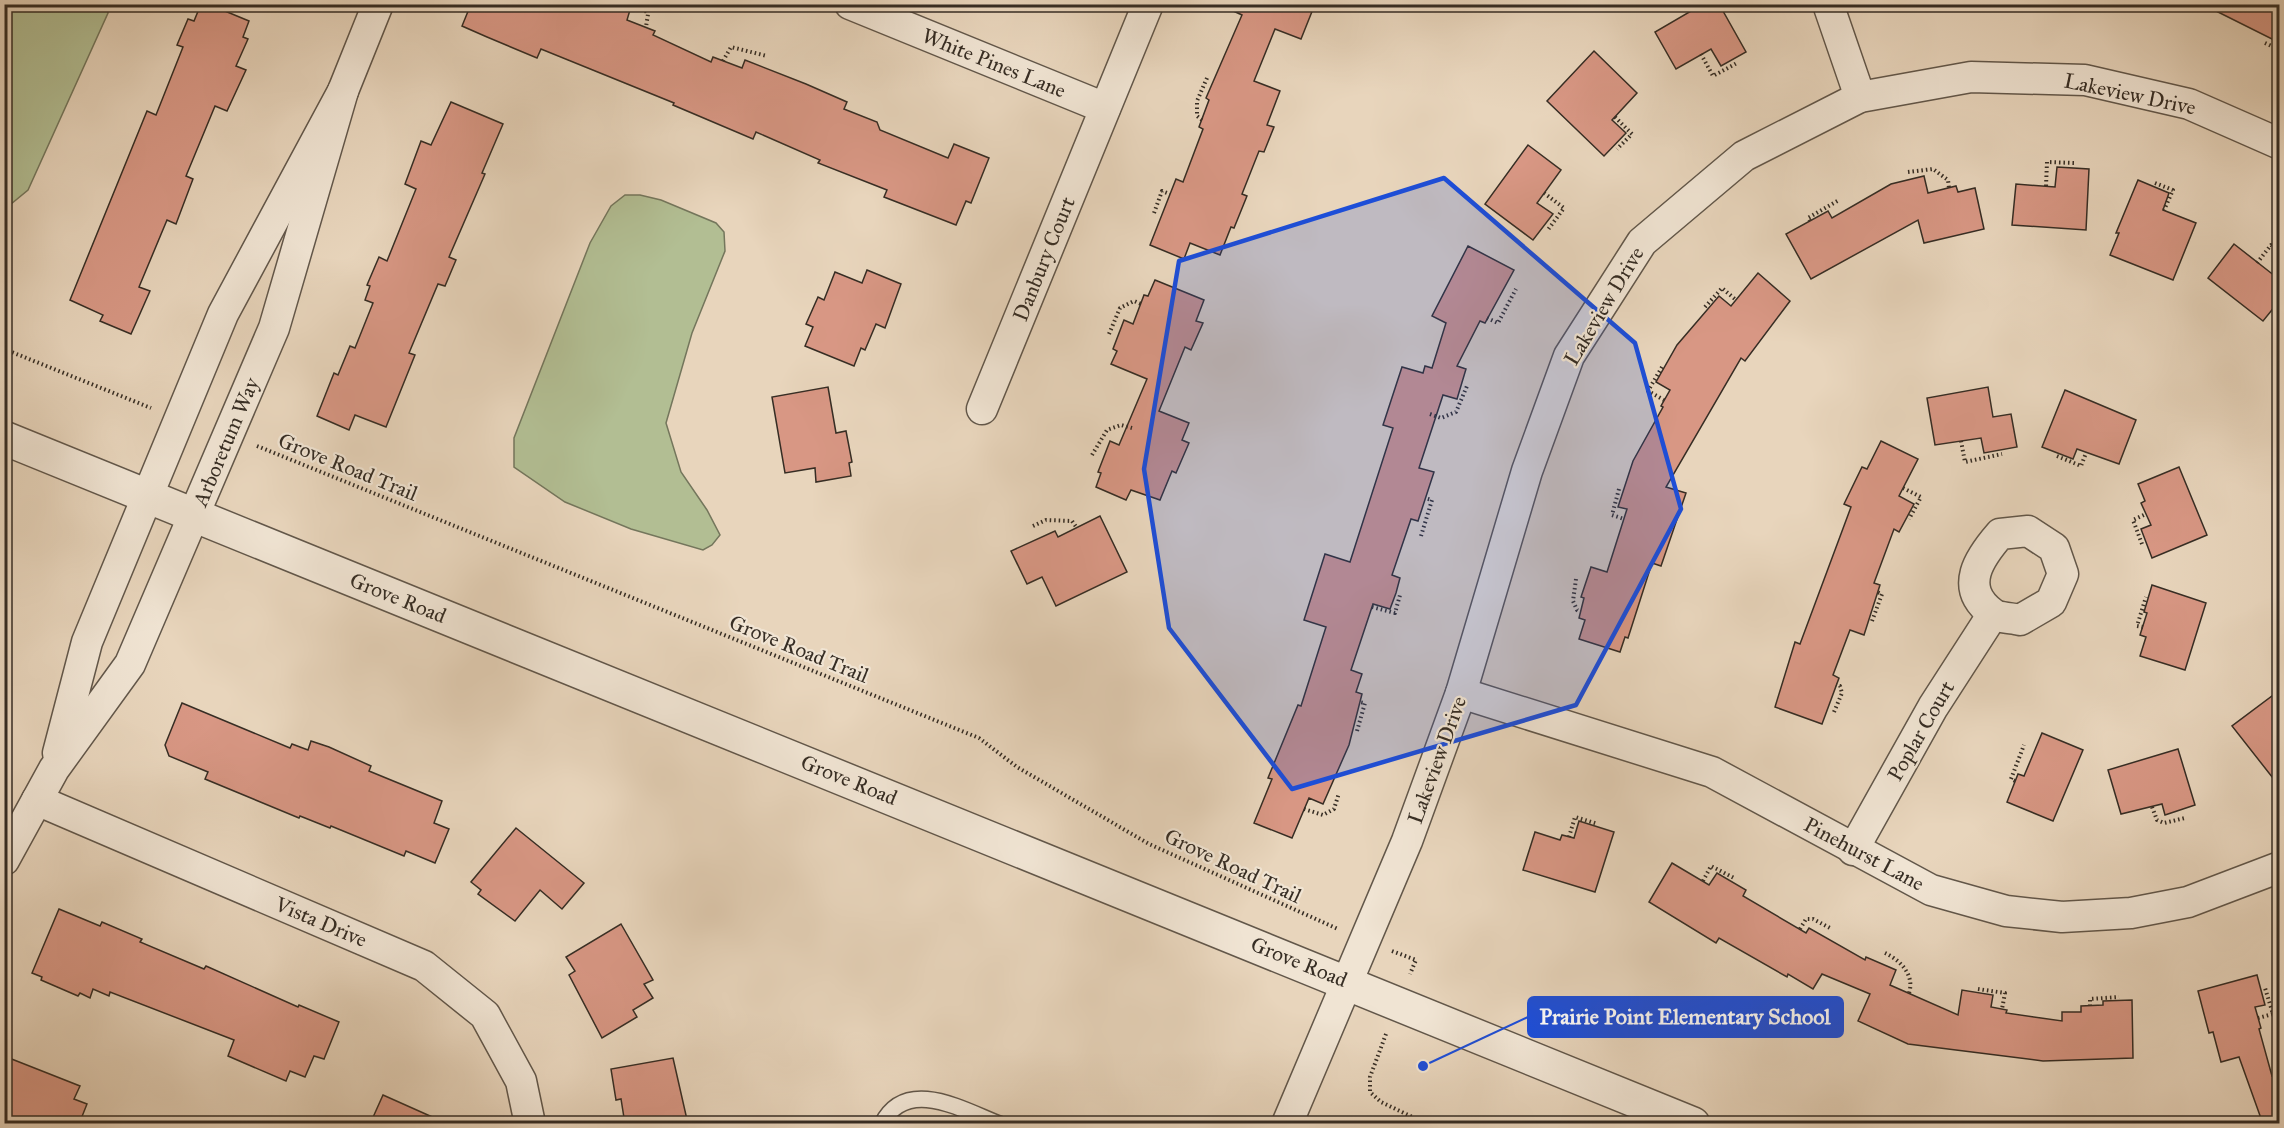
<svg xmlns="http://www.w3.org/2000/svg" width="2284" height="1128" font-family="'IM FELL Great Primer',serif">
<rect width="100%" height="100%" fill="#e8d5bc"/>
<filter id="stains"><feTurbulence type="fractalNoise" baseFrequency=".00333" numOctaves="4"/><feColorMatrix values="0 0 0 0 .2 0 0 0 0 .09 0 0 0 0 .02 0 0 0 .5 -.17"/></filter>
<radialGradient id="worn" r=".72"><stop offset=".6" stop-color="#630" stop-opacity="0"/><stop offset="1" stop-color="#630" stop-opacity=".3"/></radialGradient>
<!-- green -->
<g fill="#b2be93" stroke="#74765c" stroke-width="1.5">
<path d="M 5,4 L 108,5 L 108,13 L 28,190 L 5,209 Z"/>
<path d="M 625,195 L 640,195 L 661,200 L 716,223 L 724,232 L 725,251 L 692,333 L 666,423 L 681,472 L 707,510 L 720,535 L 712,545 L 703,550 L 631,529 L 565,502 L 514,467 L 514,438 L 590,243 L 611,206 Z"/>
</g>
<!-- building -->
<g fill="#d89784" stroke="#362d24" stroke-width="1.5">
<path d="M 201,4 L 208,4 L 249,21 L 243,37 L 248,39 L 236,66 L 246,70 L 227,111 L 215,106 L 186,176 L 193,179 L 176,224 L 167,220 L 139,287 L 150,291 L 131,334 L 100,321 L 103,315 L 70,300 L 147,111 L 156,115 L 183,47 L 177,45 L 188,19 L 194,21 Z"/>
<path d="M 471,4 L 616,4 L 630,10 L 627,20 L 655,31 L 653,35 L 711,62 L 713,57 L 742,68 L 745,60 L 806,84 L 847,102 L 844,109 L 877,122 L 880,130 L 948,158 L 954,144 L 989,158 L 971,203 L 966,201 L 956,225 L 884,197 L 887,190 L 818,163 L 820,160 L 756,132 L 753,139 L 673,105 L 674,103 L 541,49 L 537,58 L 487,37 L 462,26 Z"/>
<path d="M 1218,4 L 1315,4 L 1301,39 L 1275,29 L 1254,81 L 1280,91 L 1267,125 L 1274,127 L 1264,152 L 1259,151 L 1242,194 L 1247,196 L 1234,228 L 1231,227 L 1220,255 L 1190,243 L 1184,259 L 1150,245 L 1176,179 L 1183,182 L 1203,129 L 1199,127 L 1209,100 L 1206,98 L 1242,15 Z"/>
<path d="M 1703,4 L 1719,4 L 1746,52 L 1721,66 L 1711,49 L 1676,69 L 1655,32 Z"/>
<path d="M 2202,4 L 2280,4 L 2280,43 Z"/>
<path d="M 1594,51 L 1637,93 L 1612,120 L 1626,133 L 1604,156 L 1547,101 Z"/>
<path d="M 451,102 L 503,124 L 482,173 L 485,174 L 449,257 L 456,260 L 445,286 L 438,284 L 409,353 L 415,355 L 386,427 L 355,415 L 349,430 L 317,416 L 334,373 L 338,375 L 350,346 L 355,348 L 373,303 L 365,300 L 370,286 L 367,285 L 379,257 L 387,261 L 416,189 L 405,184 L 421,141 L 431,145 Z"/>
<path d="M 1528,145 L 1561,170 L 1537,203 L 1553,214 L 1533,240 L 1485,204 Z"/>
<path d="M 2057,167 L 2089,169 L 2086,230 L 2012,225 L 2016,184 L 2055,187 Z"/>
<path d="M 1924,176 L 1928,193 L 1956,186 L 1958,192 L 1975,188 L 1984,229 L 1924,243 L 1918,220 L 1811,279 L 1786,234 L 1828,211 L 1832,218 L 1891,184 Z"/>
<path d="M 2138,180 L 2169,193 L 2163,210 L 2196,223 L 2173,280 L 2110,255 L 2119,233 L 2116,233 Z"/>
<path d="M 2234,244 L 2280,280 L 2280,300 L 2263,321 L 2208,278 Z"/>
<path d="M 1468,246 L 1514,270 L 1485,323 L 1480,321 L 1457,366 L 1466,369 L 1457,399 L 1443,395 L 1419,468 L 1434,472 L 1418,521 L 1411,519 L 1392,575 L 1400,578 L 1396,593 L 1390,609 L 1373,604 L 1351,670 L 1362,674 L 1356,692 L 1362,694 L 1349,745 L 1323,804 L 1309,798 L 1292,838 L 1254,823 L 1272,779 L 1268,778 L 1298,705 L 1301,706 L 1326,627 L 1304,620 L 1325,554 L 1350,562 L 1393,428 L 1383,425 L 1402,367 L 1423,373 L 1425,366 L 1432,368 L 1446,323 L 1432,316 Z"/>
<path d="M 867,270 L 901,284 L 885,328 L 876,324 L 865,350 L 861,348 L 854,366 L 805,346 L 813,327 L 806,324 L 818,297 L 824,300 L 835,272 L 862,283 Z"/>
<path d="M 1758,273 L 1790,301 L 1745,361 L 1741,358 L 1666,487 L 1686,493 L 1661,566 L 1652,563 L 1628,638 L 1625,637 L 1620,652 L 1579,639 L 1585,620 L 1579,618 L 1584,598 L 1581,597 L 1591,567 L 1607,572 L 1627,509 L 1618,507 L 1633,461 L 1663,407 L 1661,406 L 1670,390 L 1656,382 L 1677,345 L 1719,296 L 1731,306 Z"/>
<path d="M 1155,280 L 1204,300 L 1196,321 L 1203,323 L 1191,350 L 1185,347 L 1159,411 L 1189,423 L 1182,440 L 1189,443 L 1176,473 L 1172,471 L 1160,500 L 1131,490 L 1126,500 L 1096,487 L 1101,473 L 1098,472 L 1110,441 L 1119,445 L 1147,379 L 1111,364 L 1117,351 L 1113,349 L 1124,320 L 1133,324 L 1144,295 L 1148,296 Z"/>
<path d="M 828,387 L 836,433 L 846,431 L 852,462 L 849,463 L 851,476 L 816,482 L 815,468 L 785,473 L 772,397 Z"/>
<path d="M 1988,387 L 1993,417 L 2011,414 L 2017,447 L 1984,453 L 1981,438 L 1935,445 L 1927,398 Z"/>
<path d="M 2065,390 L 2136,420 L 2119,464 L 2077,449 L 2073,459 L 2042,447 Z"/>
<path d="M 1881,441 L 1918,459 L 1899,496 L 1914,504 L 1899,532 L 1894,529 L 1874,583 L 1880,585 L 1864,635 L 1850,630 L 1833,675 L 1839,678 L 1822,724 L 1775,707 L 1795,642 L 1800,644 L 1851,507 L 1844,504 L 1862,467 L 1867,469 Z"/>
<path d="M 2179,467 L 2207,535 L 2152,558 L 2141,529 L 2151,525 L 2141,503 L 2145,501 L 2138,484 Z"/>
<path d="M 1100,516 L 1127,572 L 1056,606 L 1042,577 L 1027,584 L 1011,551 L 1055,531 L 1058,537 Z"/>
<path d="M 2152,585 L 2206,603 L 2185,670 L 2140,656 L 2146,637 L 2140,635 L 2147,613 L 2144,612 Z"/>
<path d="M 2280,690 L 2280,787 L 2232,726 Z"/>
<path d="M 182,703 L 290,748 L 292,744 L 308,750 L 311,741 L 329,747 L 371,766 L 369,771 L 442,801 L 434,823 L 449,829 L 435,863 L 406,851 L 404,856 L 331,826 L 330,828 L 300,816 L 299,818 L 205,779 L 208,772 L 169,756 L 165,745 Z"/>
<path d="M 2042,733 L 2083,750 L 2053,821 L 2007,802 L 2018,774 L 2024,776 Z"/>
<path d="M 2178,749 L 2195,805 L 2165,815 L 2162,804 L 2121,814 L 2108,770 Z"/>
<path d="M 1579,821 L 1614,832 L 1595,892 L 1523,870 L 1535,832 L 1560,840 L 1562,835 L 1574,838 Z"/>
<path d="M 516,828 L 584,883 L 562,909 L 540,890 L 515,921 L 478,894 L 481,890 L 471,882 Z"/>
<path d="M 1672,863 L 1709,885 L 1717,873 L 1746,890 L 1743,896 L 1806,933 L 1809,928 L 1865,960 L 1866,957 L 1896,970 L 1890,985 L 1958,1015 L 1962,990 L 1993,995 L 1991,1007 L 2007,1010 L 2006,1013 L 2062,1021 L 2062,1012 L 2081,1012 L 2081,1006 L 2103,1005 L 2103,1001 L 2132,1000 L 2133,1058 L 2043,1061 L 1908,1044 L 1858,1021 L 1870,994 L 1822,974 L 1813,989 L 1788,974 L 1787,977 L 1719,938 L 1716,943 L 1649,902 Z"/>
<path d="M 59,909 L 100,926 L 102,922 L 142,939 L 140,942 L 204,969 L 206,966 L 298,1007 L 299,1005 L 339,1022 L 324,1059 L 314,1056 L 305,1077 L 290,1071 L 286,1081 L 228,1056 L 234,1040 L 110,992 L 109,996 L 93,989 L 90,998 L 80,993 L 78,996 L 41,980 L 42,977 L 32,973 Z"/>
<path d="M 621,924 L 653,980 L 644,984 L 653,998 L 633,1010 L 637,1017 L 602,1038 L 569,975 L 575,971 L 566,957 Z"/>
<path d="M 2257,975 L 2265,1005 L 2255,1007 L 2261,1028 L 2259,1029 L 2272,1076 L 2280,1073 L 2280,1124 L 2263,1124 L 2239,1057 L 2221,1062 L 2213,1032 L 2209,1033 L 2198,991 Z"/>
<path d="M 4,1056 L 80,1086 L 74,1099 L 87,1104 L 79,1124 L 15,1124 L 4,1119 Z"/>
<path d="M 673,1058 L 688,1124 L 625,1124 L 621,1099 L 616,1100 L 611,1069 Z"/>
<path d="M 383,1095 L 448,1124 L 370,1124 Z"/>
</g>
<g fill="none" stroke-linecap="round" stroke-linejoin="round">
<!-- service casing -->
<g stroke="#62574a" stroke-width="18">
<path id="service" d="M 882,1124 C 906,1076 963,1110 999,1124"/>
</g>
<!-- minor casing -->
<g stroke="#62574a" stroke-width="33">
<g id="minor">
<path d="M 850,4 L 1105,108"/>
<path d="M 1828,4 L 1860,97"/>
<path d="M 982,409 L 1148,4"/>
<path d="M 2028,531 L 2054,548 L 2063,574 L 2051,602 L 2020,620 C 2012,618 1998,618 1992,613 C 1958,587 1980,557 2000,534 Z"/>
<path d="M 1461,693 L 1712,772 L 1931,890 L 2006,911 L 2062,917 L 2131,913 L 2188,902 L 2280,867"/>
<path d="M 58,753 L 87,642 L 223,314 L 343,91 L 378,4"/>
<path d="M 37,800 L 424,966 L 485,1015 L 521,1081 L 530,1124"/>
<path d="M 1853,850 L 1933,707 L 1993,614"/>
<path d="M 4,860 L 54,769 L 130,664 L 274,328 L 343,91"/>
<path d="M 1287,1124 L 1407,841 L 1461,693 L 1527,471 L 1569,356 L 1642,242 L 1744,156 L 1860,97 L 1971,77 L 2085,80 L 2189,104 L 2280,144"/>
</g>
</g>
<!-- tertiary casing -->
<g stroke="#62574a" stroke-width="36">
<path id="tertiary" d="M 4,438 L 1693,1124"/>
</g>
<!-- path -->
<g stroke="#362d24" stroke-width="4" stroke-dasharray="1.5 3" stroke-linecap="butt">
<path d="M 640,4 L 648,14 L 646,27"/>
<path d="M 2265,43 L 2280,50"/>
<path d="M 1701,54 L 1713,76 L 1737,63"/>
<path d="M 723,61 L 731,47 L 767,56"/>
<path d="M 1615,117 L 1632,134 L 1617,149"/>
<path d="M 1202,120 L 1197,116 L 1197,101 L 1207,78"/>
<path d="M 1908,172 L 1933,169 L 1948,180 L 1949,188"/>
<path d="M 2155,183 L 2173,190 L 2164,210"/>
<path d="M 2046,186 L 2047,162 L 2075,163"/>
<path d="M 1544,193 L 1564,208 L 1547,231"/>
<path d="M 1154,213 L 1162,191 L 1170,194"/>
<path d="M 1810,221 L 1808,218 L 1839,200"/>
<path d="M 2257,263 L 2271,245 L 2280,252"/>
<path d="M 1705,307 L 1722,288 L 1736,300"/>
<path d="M 1487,318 L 1498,323 L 1516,289"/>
<path d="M 1109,334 L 1120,308 L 1134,301 L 1141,304"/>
<path d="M 4,349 L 151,408"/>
<path d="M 1662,367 L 1648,391 L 1664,400"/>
<path d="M 1430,414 L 1441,418 L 1456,412 L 1467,386"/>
<path d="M 1961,441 L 1965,462 L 2002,454"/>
<path d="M 257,446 L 979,738 L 1017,767 L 1149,844 L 1338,929"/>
<path d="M 1092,455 L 1107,430 L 1121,425 L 1132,428"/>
<path d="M 2057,456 L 2081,466 L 2086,453"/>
<path d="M 1903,488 L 1921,497 L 1909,519"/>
<path d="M 1619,489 L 1612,515 L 1624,519"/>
<path d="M 1033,526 L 1046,520 L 1072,521 L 1077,528"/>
<path d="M 1421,536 L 1432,500 L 1425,498"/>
<path d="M 2142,544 L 2133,520 L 2146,514"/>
<path d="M 1576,579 L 1573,601 L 1577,610 L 1580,612"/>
<path d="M 1372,607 L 1395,613 L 1400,595"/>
<path d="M 1872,621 L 1882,594 L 1877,592"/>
<path d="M 2143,627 L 2137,626 L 2146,597"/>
<path d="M 1834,712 L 1842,693 L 1840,686 L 1836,685"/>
<path d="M 1357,731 L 1365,703 L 1359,702"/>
<path d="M 2015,781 L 2011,779 L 2024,745"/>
<path d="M 2152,807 L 2157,820 L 2164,823 L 2185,818"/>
<path d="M 1304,809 L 1323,815 L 1334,809 L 1339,793"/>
<path d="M 1569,837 L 1575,817 L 1598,824"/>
<path d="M 1703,881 L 1711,866 L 1734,878"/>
<path d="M 1800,929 L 1806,919 L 1813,919 L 1830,928"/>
<path d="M 1392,951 L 1416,960 L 1410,974"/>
<path d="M 1885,953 C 1900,960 1915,975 1909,993"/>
<path d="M 1978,989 L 2005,993 L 2002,1009"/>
<path d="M 2090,1006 L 2090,999 L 2119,997"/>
<path d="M 2258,1018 L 2273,1014 L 2265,988"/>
<path d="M 1386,1034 L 1370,1077 L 1370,1092 L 1381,1102 L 1427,1124"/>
</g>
<!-- service -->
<use href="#service" stroke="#f0e4d3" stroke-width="15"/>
<!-- minor -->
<use href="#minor" stroke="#f0e4d3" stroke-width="30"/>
<!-- tertiary -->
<use href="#tertiary" stroke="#f0e4d3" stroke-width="33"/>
</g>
<!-- marked area -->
<path fill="#1d4ed8" fill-opacity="0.2" stroke="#1d4ed8" stroke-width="4.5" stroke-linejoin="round" d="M 1444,178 L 1635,343 L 1681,509 L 1576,705 L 1292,789 L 1169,628 L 1144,469 L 1179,261 Z"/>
<g text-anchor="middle" stroke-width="4.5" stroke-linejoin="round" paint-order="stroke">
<!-- street labels -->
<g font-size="21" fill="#362d24" stroke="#f0e4d3">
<text transform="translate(994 63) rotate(22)" y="7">White Pines Lane</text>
<text transform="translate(2130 94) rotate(12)" y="7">Lakeview Drive</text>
<text transform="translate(1044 259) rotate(-68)" y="7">Danbury Court</text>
<text transform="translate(1604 306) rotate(-59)" y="7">Lakeview Drive</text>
<text transform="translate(226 442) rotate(-67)" y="7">Arboretum Way</text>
<text transform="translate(348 467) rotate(22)" y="7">Grove Road Trail</text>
<text transform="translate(398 598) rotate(22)" y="7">Grove Road</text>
<text transform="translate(799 649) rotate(22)" y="7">Grove Road Trail</text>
<text transform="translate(1921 731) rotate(-60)" y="7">Poplar Court</text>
<text transform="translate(1437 760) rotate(-70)" y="7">Lakeview Drive</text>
<text transform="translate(849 780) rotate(22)" y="7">Grove Road</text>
<text transform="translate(1864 854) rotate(28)" y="7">Pinehurst Lane</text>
<text transform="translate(1233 866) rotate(25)" y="7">Grove Road Trail</text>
<text transform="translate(321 922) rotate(23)" y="7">Vista Drive</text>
<text transform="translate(1299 962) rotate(22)" y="7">Grove Road</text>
</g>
</g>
<!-- callouts -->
<path fill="none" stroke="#1d4ed8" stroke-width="2" d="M1423 1066L1528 1017"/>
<circle fill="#1d4ed8" stroke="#f0e4d3" stroke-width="2" cx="1423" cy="1066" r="6"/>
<rect fill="#1d4ed8" stroke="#1d4ed8" stroke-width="2" x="1528" y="997" width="315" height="40" rx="6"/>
<g font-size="22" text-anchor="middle" font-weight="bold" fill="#fff">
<text x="1685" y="1024">Prairie Point Elementary School</text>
</g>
<!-- margin -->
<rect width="2284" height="1128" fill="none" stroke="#e8d5bc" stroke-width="24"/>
<rect x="6" y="6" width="2272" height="1116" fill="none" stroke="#362d24" stroke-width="3"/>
<rect x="12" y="12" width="2260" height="1104" fill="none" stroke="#362d24" stroke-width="1.5"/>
<rect width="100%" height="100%" filter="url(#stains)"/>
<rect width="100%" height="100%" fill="url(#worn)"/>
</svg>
